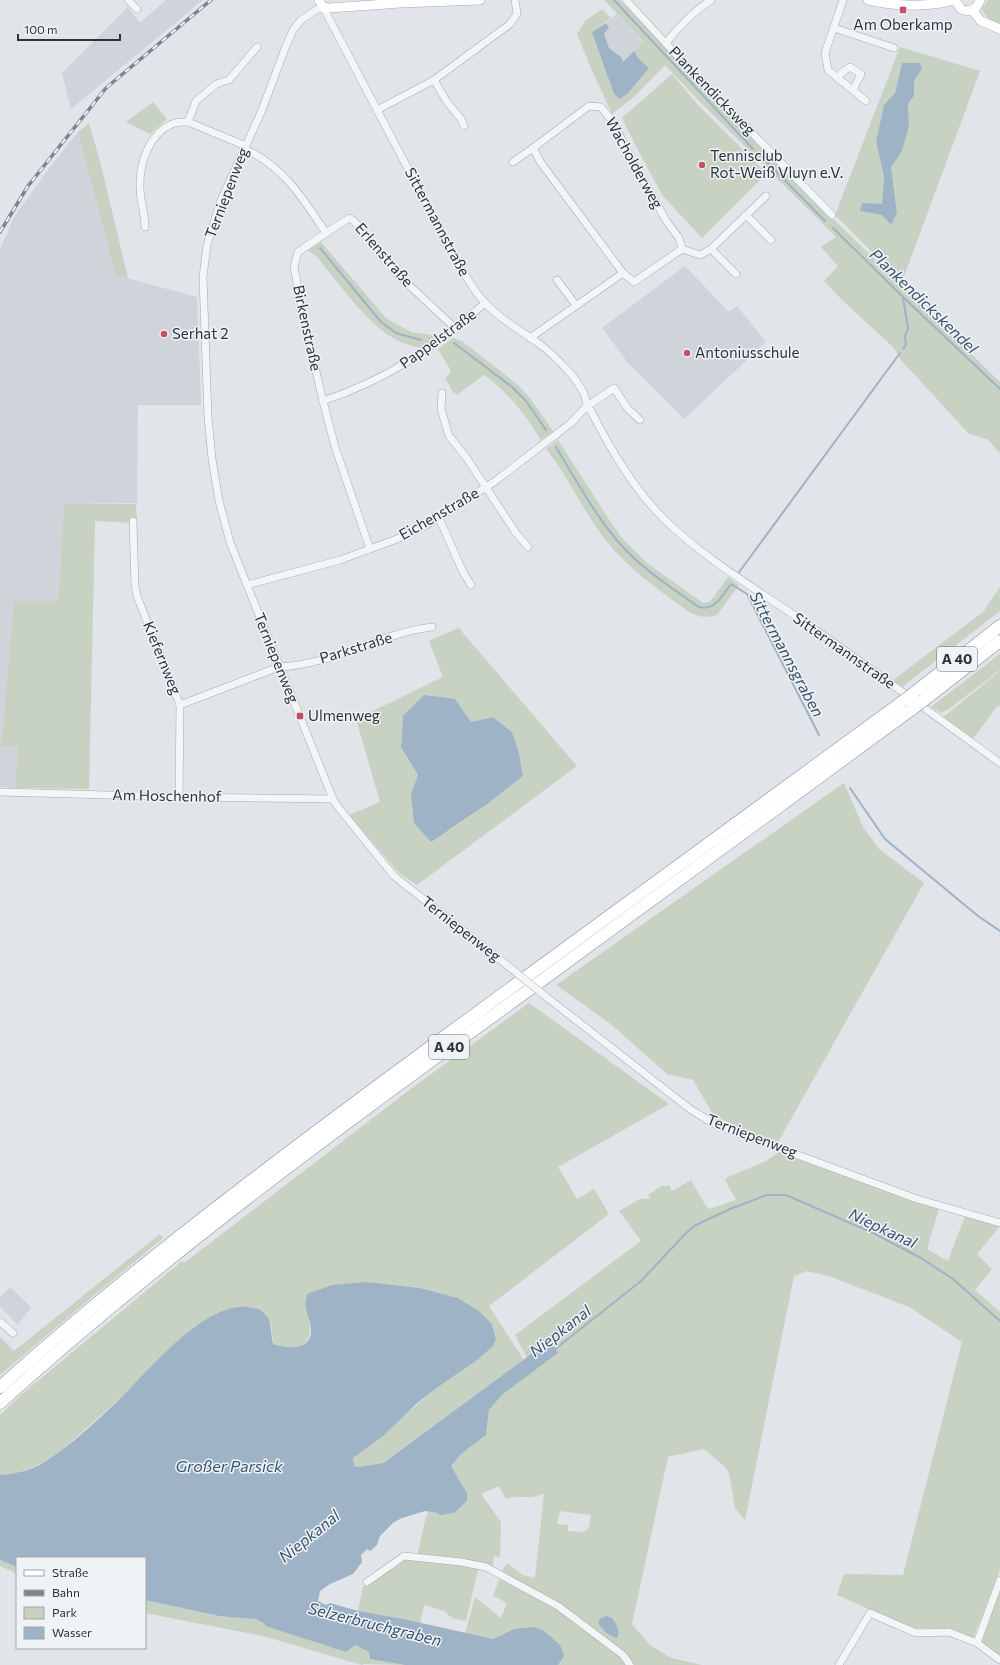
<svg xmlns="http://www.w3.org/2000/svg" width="1000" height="1665" font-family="Commissioner,sans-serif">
<rect width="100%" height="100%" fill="#e1e4e9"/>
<!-- built -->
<g fill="#cfd3da">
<path d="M 166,0 L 203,0 L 71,109 L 62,73 L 128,7 L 140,23 Z"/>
<path d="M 617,14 L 643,42 L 623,63 L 621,57 L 609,48 L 604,34 L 609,28 L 606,23 Z"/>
<path d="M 78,132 L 115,275 L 197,297 L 201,405 L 138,405 L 137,503 L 64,504 L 58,601 L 14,602 L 1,745 L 18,746 L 15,788 L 0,787 L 0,250 L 14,217 L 50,167 Z"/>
<path d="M 685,266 L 729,312 L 737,306 L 766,342 L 684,419 L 629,364 L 602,328 Z"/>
<path d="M 10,1287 L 31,1307 L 18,1325 L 0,1307 L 0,1297 Z"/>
</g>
<!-- green -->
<g fill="#c7d2c2" fill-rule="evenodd">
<path d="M 604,0 L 620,0 L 763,150 L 1000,382 L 1000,453 L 987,439 L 969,434 L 901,360 L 894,348 L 841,299 L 824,281 L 838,266 L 821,247 L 836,237 L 703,105 L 665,65 L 634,97 L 612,114 L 590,66 L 577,34 L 585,21 L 602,9 L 611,18 L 592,32 L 638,81 L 649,68 L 639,59 L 634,51 L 643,41 Z"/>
<path d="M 988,0 L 1000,0 L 1000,25 L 989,19 L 981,9 Z"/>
<path d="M 900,47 L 980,71 L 902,282 L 835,215 ZM 902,63 L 922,69 L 914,81 L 914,96 L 908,104 L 909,126 L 902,150 L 891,167 L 897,213 L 891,225 L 882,215 L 861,211 L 882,204 L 884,177 L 876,141 L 884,105 L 895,93 Z"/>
<path d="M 672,74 L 698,105 L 764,171 L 765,175 L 702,238 L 663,196 L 642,158 L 622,118 Z"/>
<path d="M 153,102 L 167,119 L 150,134 L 126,122 Z"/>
<path d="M 89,123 L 100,161 L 128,278 L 115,275 L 78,132 Z"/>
<path d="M 321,242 L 386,318 L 411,332 L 438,336 L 421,348 C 388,342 371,322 350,298 C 339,284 328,271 317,257 L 308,250 Z"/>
<path d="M 453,338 L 462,341 L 518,385 L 530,398 L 553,431 L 541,440 C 524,413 510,394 484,375 L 457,395 L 456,393 L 454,394 L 445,378 L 450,373 L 450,369 L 439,351 L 437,350 Z"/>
<path d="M 558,440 L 610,521 L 621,537 L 647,563 L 703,603 L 709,602 L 712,599 L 728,577 L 739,585 L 717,615 C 695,621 689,611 671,599 C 648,582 625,564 607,542 C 587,516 572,486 554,459 L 546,449 Z"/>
<path d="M 64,504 L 136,504 L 137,523 L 95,521 L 89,789 L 15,788 L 18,746 L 1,746 L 14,601 L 58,601 Z"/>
<path d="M 1000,587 L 1000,611 L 902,687 L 892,681 L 983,612 Z"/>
<path d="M 457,626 L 577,766 L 417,885 L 399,873 L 349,815 L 380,802 L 356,719 L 443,677 L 429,641 L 458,628 ZM 455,699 L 471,722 L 493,717 L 512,732 L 519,753 L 523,776 L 486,805 L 449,831 L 411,794 L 418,775 L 401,747 L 403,716 Z"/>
<path d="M 1000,654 L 1000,670 L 949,709 L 941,713 L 931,707 Z"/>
<path d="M 1000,671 L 1000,707 L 998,705 L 973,739 L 942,718 Z"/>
<path d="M 844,783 L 863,827 L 879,849 L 924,883 L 777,1144 L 714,1116 L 693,1080 L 667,1074 L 612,1025 L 556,985 Z"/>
<path d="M 529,1003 L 669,1104 L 558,1167 L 577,1199 L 594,1189 L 609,1214 L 489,1306 L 524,1360 L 382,1463 L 358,1467 L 354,1466 L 353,1458 L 438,1387 L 476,1361 L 496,1339 L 492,1324 L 479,1311 L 458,1298 L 420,1288 L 367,1282 L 309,1320 C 315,1348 295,1352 273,1344 L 271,1323 L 115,1403 L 64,1448 L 45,1462 L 15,1474 L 0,1475 L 0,1415 L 22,1394 L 182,1261 L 184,1263 L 412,1088 Z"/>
<path d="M 779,1152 L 785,1152 L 939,1209 L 927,1249 L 948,1261 L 965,1216 L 1000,1226 L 977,1254 L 992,1269 L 975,1290 L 1000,1312 L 1000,1570 L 973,1639 L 948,1629 L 912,1628 L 837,1595 L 844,1574 L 903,1575 L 962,1342 L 909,1307 L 831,1277 L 807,1271 L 794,1276 L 745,1520 L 735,1508 L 729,1473 L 726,1468 L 704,1449 L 668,1457 L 632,1624 L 650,1645 L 671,1658 L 702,1665 L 631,1665 L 560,1605 L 502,1571 L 507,1563 L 523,1575 L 535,1578 L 544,1494 L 532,1497 L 514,1497 L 506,1499 L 499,1486 L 481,1494 L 501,1522 L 500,1557 L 494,1556 L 493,1566 L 482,1564 L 417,1557 L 426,1516 L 428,1516 L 427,1512 L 438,1513 L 467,1493 L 451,1466 L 461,1454 L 486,1435 L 489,1410 L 503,1394 L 523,1379 L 549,1341 L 527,1358 L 515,1335 L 641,1241 L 619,1211 L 640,1199 L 650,1198 L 648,1195 L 663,1185 L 664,1187 L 669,1185 L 672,1191 L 691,1180 L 706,1206 L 710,1209 L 736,1200 L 725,1180 L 726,1178 L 766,1161 ZM 560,1511 L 591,1515 L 589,1528 L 583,1532 L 568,1531 L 568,1525 L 557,1524 Z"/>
<path d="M 160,1234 L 163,1238 L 79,1308 L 0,1375 L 0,1337 L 14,1351 Z"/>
<path d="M 407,1558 L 479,1566 L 466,1621 L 452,1618 L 444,1611 L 424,1605 L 420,1624 L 358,1611 L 363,1587 L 399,1560 Z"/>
<path d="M 0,1560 L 17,1567 L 17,1574 L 0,1566 Z"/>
<path d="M 499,1579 L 502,1581 L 504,1579 L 558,1609 L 621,1655 L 628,1665 L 558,1665 L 564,1656 L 514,1629 L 493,1639 L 465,1634 L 475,1597 L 501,1618 L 507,1603 L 493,1596 Z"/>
<path d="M 1000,1589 L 1000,1658 L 981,1644 Z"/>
<path d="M 145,1600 L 219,1616 L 253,1619 L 254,1618 L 265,1624 L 265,1626 L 346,1652 L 355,1645 L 369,1652 L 370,1659 L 405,1665 L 364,1664 L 362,1665 L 263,1636 L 145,1613 Z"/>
</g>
<!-- water -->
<g fill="#9eb3c6">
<path d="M 606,23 L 609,28 L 604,34 L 609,48 L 621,57 L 623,62 L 634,51 L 639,59 L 649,68 L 628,93 L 620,99 L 614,94 L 592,32 Z"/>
<path d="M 902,63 L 920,63 L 922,69 L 914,81 L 914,96 L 908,104 L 909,126 L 902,151 L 891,167 L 897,213 L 891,225 L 882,215 L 860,211 L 862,203 L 882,204 L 884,177 L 876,141 L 884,105 L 895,93 Z"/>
<path d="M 424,695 L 455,699 L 471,722 L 493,717 L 512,732 L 519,753 L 523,776 L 486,805 L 431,842 L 414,823 L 411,794 L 418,775 L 401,747 L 403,716 Z"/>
<path d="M 367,1282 L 420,1288 L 458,1298 L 479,1311 L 492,1324 L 496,1339 L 493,1346 L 476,1361 L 438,1387 L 416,1404 L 383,1436 L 353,1458 L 354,1466 L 358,1467 L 383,1463 L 549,1341 L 558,1353 L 503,1394 L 489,1410 L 486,1435 L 461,1454 L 451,1466 L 467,1493 L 467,1501 L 454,1513 L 440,1515 L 438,1513 L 425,1511 L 402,1518 L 394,1522 L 380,1536 L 377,1545 L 370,1551 L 367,1549 L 361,1555 L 362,1562 L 353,1574 L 330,1584 L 320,1591 L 318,1601 L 326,1605 L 330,1603 L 358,1611 L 403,1619 L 493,1639 L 514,1629 L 535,1627 L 544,1631 L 560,1645 L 564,1656 L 558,1665 L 405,1665 L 370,1659 L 369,1652 L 355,1645 L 346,1652 L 265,1626 L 265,1624 L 254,1618 L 253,1619 L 219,1616 L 145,1600 L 145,1558 L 17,1558 L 17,1567 L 0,1560 L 0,1475 C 15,1474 33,1470 46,1461 C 71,1445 94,1423 116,1403 C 146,1374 202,1303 247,1307 C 253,1308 259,1308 264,1313 C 273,1321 270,1333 273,1344 C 287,1349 313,1351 311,1328 C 309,1313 303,1310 307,1294 L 332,1285 Z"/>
<path d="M 607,1616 L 612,1618 C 616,1623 621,1632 617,1638 C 610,1637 601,1629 598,1622 L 601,1618 Z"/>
</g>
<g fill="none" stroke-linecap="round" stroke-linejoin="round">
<!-- stream -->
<g stroke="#9eb3c6" stroke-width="2">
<path d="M 614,0 L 753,149"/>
<path d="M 758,153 L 825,221"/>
<path d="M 833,228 L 903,297 L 1000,389"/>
<path d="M 320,248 L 381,322 L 396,333 L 421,340"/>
<path d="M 903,298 L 908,328 L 905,336 L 906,345 L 903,349"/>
<path d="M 454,343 L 512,387 L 526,401 L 546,430"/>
<path d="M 556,447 C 577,482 604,532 635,559 C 654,577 677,592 699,607 C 715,611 722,596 731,584 L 747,594 L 819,735"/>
<path d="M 737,575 L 900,353"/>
<path d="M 850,788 L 885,839 L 978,916 L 1000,931"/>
<path d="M 554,1350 L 641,1281 L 687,1232 L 696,1225 L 730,1209 L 767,1195 L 786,1195 L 873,1233 L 921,1258 L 953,1279 L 1000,1321"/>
</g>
<!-- street casing -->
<g stroke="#a6abb3" stroke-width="8">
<g id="street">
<path d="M 128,0 L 137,9"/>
<path d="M 626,0 L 683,62 L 832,215"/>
<path d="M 843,0 L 825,53 L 828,70 L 866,101"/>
<path d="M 834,28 L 894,48"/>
<path d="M 666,43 C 679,26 693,12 711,0"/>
<path d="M 838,79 L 841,73 L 850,67 L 861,74 L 853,90"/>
<path d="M 434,80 L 447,102 L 461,119 L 464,126"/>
<path d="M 377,110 L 434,80 L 510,24 L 517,14 L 515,0"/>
<path d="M 246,146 L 188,122 L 196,101 L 202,96 L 216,84 L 229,80 L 257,47"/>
<path d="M 244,149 C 283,165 304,200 326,233 L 298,252 L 294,267 L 305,325 L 323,401 L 335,447 L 370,549"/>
<path d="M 513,162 L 533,148"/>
<path d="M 746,215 L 771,240"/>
<path d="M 145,227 C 145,214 140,200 140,187 C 139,163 150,131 175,123 C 179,122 184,122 188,122"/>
<path d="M 326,233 L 349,218 L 354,221 L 396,273 L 456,329"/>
<path d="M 682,249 L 700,255 L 711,249 L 766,196"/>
<path d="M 711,249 L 736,274"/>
<path d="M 623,273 L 541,163 L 533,148 L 589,106 L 601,107 L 613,122 L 633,162 L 667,222 L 679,238 L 682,249"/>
<path d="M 557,280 L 576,305"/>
<path d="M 530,338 L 623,273 L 634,282 L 682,249"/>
<path d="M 442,393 L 441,409 L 449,436 L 466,457 L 516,533 L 528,547"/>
<path d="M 323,401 C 386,380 436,347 485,303"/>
<path d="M 586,407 L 591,411 C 611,450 633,488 664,519 C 708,562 763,593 813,628 C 876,672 938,718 1000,763"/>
<path d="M 439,518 L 463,572 L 471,585"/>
<path d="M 133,521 L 135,586 L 137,596 L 180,705 L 179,797"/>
<path d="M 247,585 L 340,560 L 405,536 L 423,527 L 494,482 L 571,423 L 586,407 L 614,388 L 628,409 L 640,420"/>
<path d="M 180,705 L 279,667 C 333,665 380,633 432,627"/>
<path d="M 0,792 L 179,797 L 333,799"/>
<path d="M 508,966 L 394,876 L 338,807 L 333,799 L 247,585 L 230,542 L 219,501 L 212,459 L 208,417 L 203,277 L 207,245 L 220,203 L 262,110 L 286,46 L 293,30 L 301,20 L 316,10 L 323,7 L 458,264 C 467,277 475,293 486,304 C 501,320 520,330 538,343 C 552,353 590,388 586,407"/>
<path d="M 549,999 L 690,1109 L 714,1124 L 917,1199 L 1000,1223"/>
<path d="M 0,1322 L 13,1333"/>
<path d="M 367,1582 L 404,1556 L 461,1562 L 486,1567 L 558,1606 L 623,1655 L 630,1665"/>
<path d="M 977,1643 L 1000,1580"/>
<path d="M 839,1665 L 870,1613 L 916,1633 L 949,1632 L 977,1643 L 1000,1660"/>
</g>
</g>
<!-- secondary casing -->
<g stroke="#a6abb3" stroke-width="10">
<g id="secondary">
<path d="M 319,0 L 323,7 L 329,8 L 400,3 L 480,0"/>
<path d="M 868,0 C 896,6 925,8 954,0"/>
<path d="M 955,0 L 961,9 C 970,13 977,9 980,0"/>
<path d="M 972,10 L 981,21 L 1000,29"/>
</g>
</g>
<!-- highway casing -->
<g stroke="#89929e" stroke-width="13">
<g id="highway">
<path d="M 914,693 L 1000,626"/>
<path d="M 924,700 L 1000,641"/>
<path d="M 0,1387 C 137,1264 285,1154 433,1045 C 589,930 746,817 902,702"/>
<path d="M 0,1403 C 165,1254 346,1122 526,992 C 655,898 784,804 912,709"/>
</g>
</g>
<!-- street -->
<use href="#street" stroke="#f3f5f7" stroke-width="7"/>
<!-- secondary -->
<use href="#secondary" stroke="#fff" stroke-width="9"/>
<!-- highway -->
<use href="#highway" stroke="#fff" stroke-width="12"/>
<!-- rail casing -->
<g stroke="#7b8491" stroke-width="3.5">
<path id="rail" d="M 0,232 L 28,186 L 106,88 L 211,0"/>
</g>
<!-- rail -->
<use href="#rail" stroke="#f0f3f6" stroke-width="2" stroke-dasharray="6" stroke-linecap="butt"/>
<!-- street-bridge casing -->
<g stroke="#a6abb3" stroke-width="8" stroke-linecap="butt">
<path id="street-bridge" d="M 508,966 L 549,999"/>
</g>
<!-- highway-bridge casing -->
<g stroke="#89929e" stroke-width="13" stroke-linecap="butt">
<g id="highway-bridge">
<path d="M 902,702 L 914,693"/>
<path d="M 912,709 L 924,700"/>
</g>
</g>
<!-- street-bridge -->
<use href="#street-bridge" stroke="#f3f5f7" stroke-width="7"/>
<!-- highway-bridge -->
<use href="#highway-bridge" stroke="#fff" stroke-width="12"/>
</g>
<!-- markers -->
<g fill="#c54f66" stroke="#f0f3f6" stroke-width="1.5">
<rect x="899" y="6" width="8" height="8" rx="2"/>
<circle cx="702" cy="165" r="4"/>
<circle cx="164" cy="334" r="4"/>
<circle cx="687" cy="353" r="4"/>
<rect x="296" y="712" width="8" height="8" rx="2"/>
</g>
<g text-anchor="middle" stroke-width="3" stroke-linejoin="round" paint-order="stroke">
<!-- shield labels -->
<g fill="#f0f3f6" stroke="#656d76" stroke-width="1">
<rect x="937" y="647" width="40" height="24" rx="3"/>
<rect x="429" y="1035" width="40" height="24" rx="3"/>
</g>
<g font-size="14" font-weight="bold" fill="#2a333f">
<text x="957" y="664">A 40</text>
<text x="449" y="1052">A 40</text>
</g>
<!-- poi labels -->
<g font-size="15" fill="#2a333f" stroke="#f0f3f6" text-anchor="start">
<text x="903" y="30" text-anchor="middle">Am Oberkamp</text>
<text x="710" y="161">Tennisclub<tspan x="710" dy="17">Rot-Weiß Vluyn e.V.</tspan></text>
<text x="172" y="339">Serhat 2</text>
<text x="695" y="358">Antoniusschule</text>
<text x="308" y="721">Ulmenweg</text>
</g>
<!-- street labels -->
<g font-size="15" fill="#2a333f" stroke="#f0f3f6">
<text transform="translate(712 91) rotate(46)" y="5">Plankendicksweg</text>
<text transform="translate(634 163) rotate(61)" y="5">Wacholderweg</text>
<text transform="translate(227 193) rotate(-69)" y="5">Terniepenweg</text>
<text transform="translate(437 222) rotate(62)" y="5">Sittermannstraße</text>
<text transform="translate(384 255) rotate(49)" y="5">Erlenstraße</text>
<text transform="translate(307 328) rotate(78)" y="5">Birkenstraße</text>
<text transform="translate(438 339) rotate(-36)" y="5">Pappelstraße</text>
<text transform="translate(439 514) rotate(-30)" y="5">Eichenstraße</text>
<text transform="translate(356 648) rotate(-17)" y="5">Parkstraße</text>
<text transform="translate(844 651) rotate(35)" y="5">Sittermannstraße</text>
<text transform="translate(162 658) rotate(68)" y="5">Kiefernweg</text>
<text transform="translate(276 658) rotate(68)" y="5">Terniepenweg</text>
<text transform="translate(167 796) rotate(1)" y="5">Am Hoschenhof</text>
<text transform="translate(461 929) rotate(38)" y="5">Terniepenweg</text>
<text transform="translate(752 1136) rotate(21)" y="5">Terniepenweg</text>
</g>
<!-- water labels -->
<g font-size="16" font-style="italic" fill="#375370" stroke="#f0f3f6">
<text transform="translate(924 301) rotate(44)" y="6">Plankendickskendel</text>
<text transform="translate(787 654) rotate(62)" y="6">Sittermannsgraben</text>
<text transform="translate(883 1228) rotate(25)" y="6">Niepkanal</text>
<text transform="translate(560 1331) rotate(-38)" y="6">Niepkanal</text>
<text x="229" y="1472">Großer Parsick</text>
<text transform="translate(309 1536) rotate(-39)" y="6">Niepkanal</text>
<text transform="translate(375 1624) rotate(14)" y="6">Selzerbruchgraben</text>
</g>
</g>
<!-- legend -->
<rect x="16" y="1557" width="130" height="92" fill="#f0f3f6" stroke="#a1a6ad"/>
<rect x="24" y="1570" width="20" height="6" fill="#ffffff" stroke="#a1a6ad"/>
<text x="52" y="1577" font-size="12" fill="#2a333f">Straße</text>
<rect x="24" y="1590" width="20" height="6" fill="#7b8491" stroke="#a1a6ad"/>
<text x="52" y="1597" font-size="12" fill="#2a333f">Bahn</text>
<rect x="24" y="1607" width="20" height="12" fill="#c7d2c2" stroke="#a1a6ad"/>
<text x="52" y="1617" font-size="12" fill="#2a333f">Park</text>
<rect x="24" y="1627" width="20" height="12" fill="#9eb3c6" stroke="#a1a6ad"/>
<text x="52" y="1637" font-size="12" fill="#2a333f">Wasser</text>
<!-- scale -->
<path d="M18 34v6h102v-6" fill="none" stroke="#2a333f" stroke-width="2"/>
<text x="24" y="34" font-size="12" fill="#2a333f" stroke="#f0f3f6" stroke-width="3" paint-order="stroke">100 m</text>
</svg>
